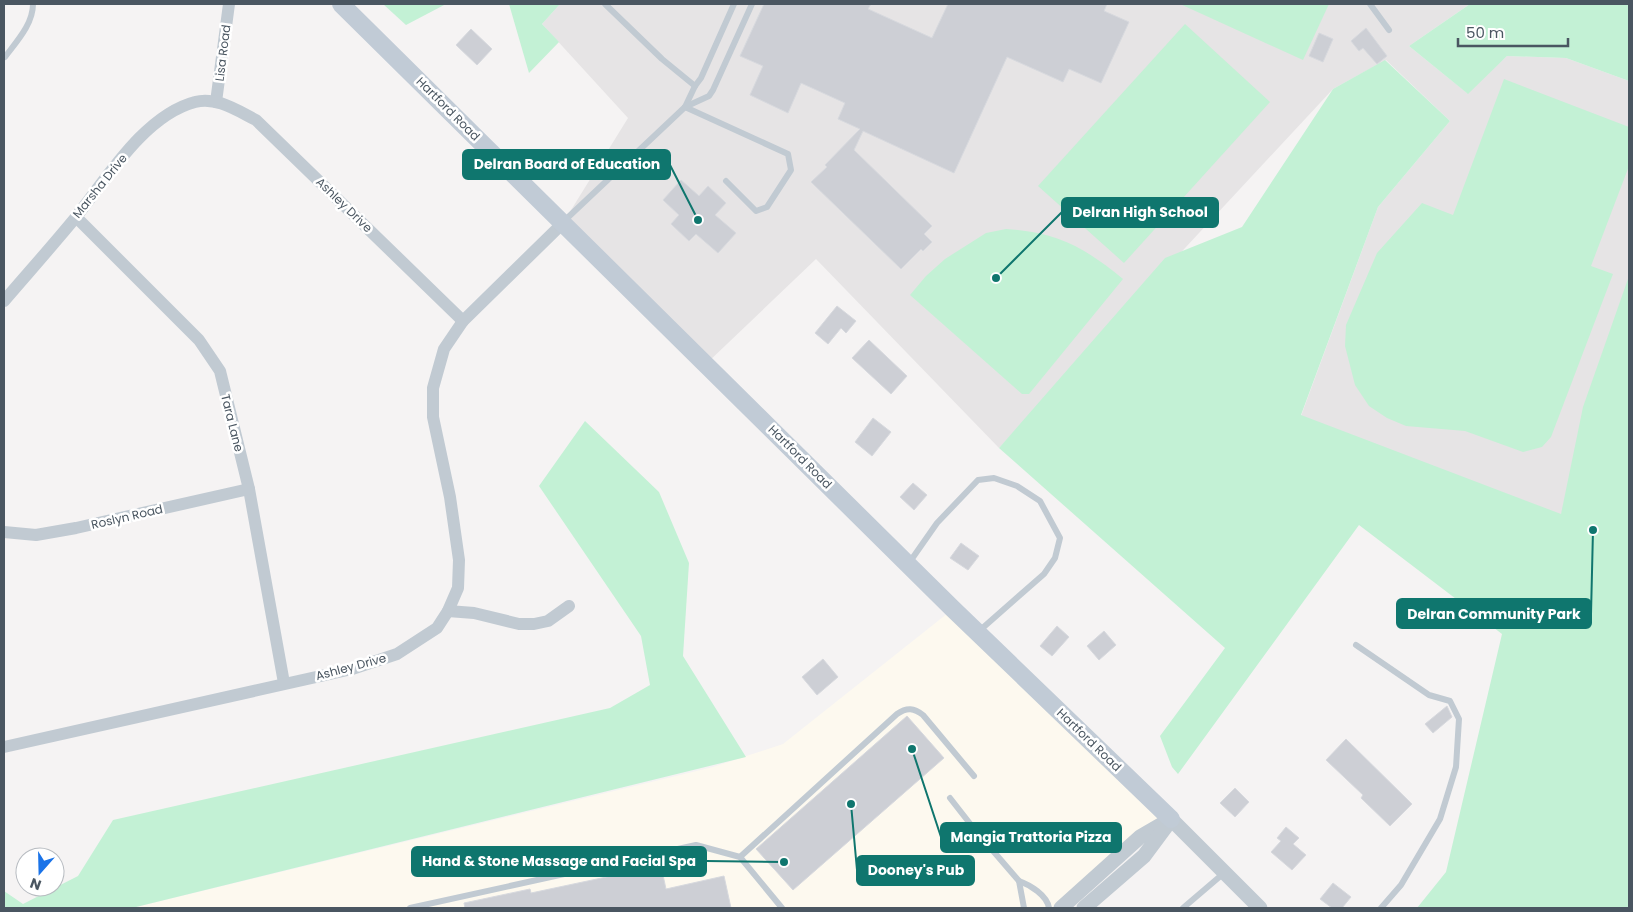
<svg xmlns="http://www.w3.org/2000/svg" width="1633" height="912" font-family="Poppins,sans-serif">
<rect width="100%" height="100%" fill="#f5f3f3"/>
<!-- commercial -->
<path fill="#fdf9ef" d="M 953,609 L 1171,819 L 1061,908 L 132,908 L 713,767 L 783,744 Z"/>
<!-- education -->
<path fill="#e6e4e5" d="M 560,4 L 1470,4 L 1409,46 L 1467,93 L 1507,56 L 1566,58 L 1629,81 L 1629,296 L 1561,515 L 1301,416 L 1378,207 L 1450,121 L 1386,60 L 1333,89 L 999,448 L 816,259 L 706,364 L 563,223 L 628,118 L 542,24 Z"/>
<!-- green -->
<g fill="#c3f1d5">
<path d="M 383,4 L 446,4 L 406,25 Z"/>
<path d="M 509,4 L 560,4 L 542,24 L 559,42 L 529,73 Z"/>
<path d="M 1180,4 L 1329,4 L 1303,60 Z"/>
<path d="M 1470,4 L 1629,4 L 1629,81 L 1566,58 L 1507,56 L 1468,94 L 1409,46 Z"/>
<path d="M 1185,24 L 1270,102 L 1124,263 L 1038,186 Z"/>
<path d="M 1385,60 L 1450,121 L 1378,207 L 1301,415 L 1561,514 L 1583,407 L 1629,276 L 1629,908 L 1417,908 L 1446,872 L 1502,634 L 1359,525 L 1178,774 L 1172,767 L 1160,736 L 1225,648 L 999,448 L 1165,258 L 1242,227 L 1333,89 Z"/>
<path d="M 1504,79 L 1629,127 L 1629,166 L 1591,266 L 1613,274 L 1551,437 L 1542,447 L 1523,452 L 1465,431 L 1406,426 L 1387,418 L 1369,406 L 1355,385 L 1345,346 L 1346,325 L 1377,253 L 1422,203 L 1453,215 Z"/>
<path d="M 1006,229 C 1057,232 1084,247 1123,279 L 1029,394 L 1022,394 L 910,295 L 926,276 L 945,259 L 986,233 Z"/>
<path d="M 585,421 L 659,492 L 689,563 L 683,656 L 746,757 L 132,908 L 4,908 L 4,891 L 23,904 L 78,876 L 113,820 L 610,708 L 650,685 L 641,636 L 539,486 Z"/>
</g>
<!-- building -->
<g fill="#cdcfd5" stroke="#d7d9de">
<path d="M 764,4 L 871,4 L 868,9 L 932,38 L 948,4 L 1107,4 L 1104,11 L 1129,22 L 1101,83 L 1069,69 L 1063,82 L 1007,57 L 954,173 L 863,131 L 854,150 L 932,226 L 924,234 L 932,242 L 923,251 L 921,249 L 901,269 L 811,182 L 827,167 L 825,165 L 860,129 L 838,119 L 845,103 L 801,83 L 788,113 L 750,95 L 763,66 L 740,56 Z"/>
<path d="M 1366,28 L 1387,56 L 1377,64 L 1363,48 L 1359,51 L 1351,41 Z"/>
<path d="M 471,29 L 492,49 L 477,65 L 456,45 Z"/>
<path d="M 1319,33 L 1333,39 L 1323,62 L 1309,56 Z"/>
<path d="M 681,180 L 699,196 L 708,186 L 726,203 L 715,215 L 736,233 L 718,253 L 696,234 L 689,241 L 671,224 L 679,215 L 663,200 Z"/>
<path d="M 837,306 L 856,321 L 846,333 L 841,328 L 828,344 L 815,333 Z"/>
<path d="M 869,340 L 907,376 L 891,394 L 852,358 Z"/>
<path d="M 873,418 L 891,432 L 872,456 L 855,442 Z"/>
<path d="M 913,483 L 927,495 L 914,510 L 900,497 Z"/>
<path d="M 961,543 L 979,556 L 968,570 L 950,558 Z"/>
<path d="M 1057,626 L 1069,637 L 1052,656 L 1040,646 Z"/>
<path d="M 1104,631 L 1116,645 L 1099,660 L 1087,646 Z"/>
<path d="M 823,659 L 838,677 L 817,695 L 802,677 Z"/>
<path d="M 1447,706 L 1452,717 L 1433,733 L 1425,724 Z"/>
<path d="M 907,716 L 944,758 L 793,890 L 756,849 Z"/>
<path d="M 1346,739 L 1412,804 L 1390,826 L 1361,798 L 1363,795 L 1326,760 Z"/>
<path d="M 1235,788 L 1249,802 L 1235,817 L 1220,803 Z"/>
<path d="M 1286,827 L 1299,838 L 1293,844 L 1306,855 L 1292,870 L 1271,852 L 1281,841 L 1277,838 Z"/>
<path d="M 660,861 L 666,889 L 724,876 L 731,908 L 465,908 L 464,903 L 530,889 L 531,893 L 611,876 L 610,872 Z"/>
<path d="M 1333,883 L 1351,897 L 1342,908 L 1332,908 L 1320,899 Z"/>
</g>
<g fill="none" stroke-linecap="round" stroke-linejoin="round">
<!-- service -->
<g stroke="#c1cad2" stroke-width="6">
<path d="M 605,4 L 662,59 L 695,86"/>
<path d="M 1370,4 L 1389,30"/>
<path d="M 5,57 C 17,41 33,24 33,4"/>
<path d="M 685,107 L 788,154 L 791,170 L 767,207 L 756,211 L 726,181"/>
<path d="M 685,107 L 695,86 L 701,78 L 734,4"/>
<path d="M 563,222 L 685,107 L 709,96 L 713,90 L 752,4"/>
<path d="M 909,563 L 937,523 L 978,480 L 994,478 L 1017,486 L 1040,501 L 1060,538 L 1055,558 L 1044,574 L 978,632"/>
<path d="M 1356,645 L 1429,695 L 1450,701 L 1459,719 L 1456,767 L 1440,819 L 1401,885 L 1381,908"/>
<path d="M 950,798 L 975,830 L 1019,881 L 1024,908"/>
<path d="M 740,857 L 897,714 C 907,707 914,708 923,715 L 974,776"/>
<path d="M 1019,881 C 1030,885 1047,895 1049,908"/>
<path d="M 410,908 L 696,845 L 740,857 L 782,908"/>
<path d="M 1183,908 L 1224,873"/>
</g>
<!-- minor -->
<g stroke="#c1cad2" stroke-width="12">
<path d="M 216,102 L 229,4"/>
<path d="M 76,217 L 199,340 L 220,371 L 249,489 L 284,683"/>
<path d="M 4,301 C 28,273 53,245 76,217 C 107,178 145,115 195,102 C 216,96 238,111 256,120 L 463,321"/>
<path d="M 4,532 L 36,535 L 76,528 L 249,489"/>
<path d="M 448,611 L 474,613 L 519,624 L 534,624 L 548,621 L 569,606"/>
<path d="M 4,747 L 352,669 L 397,654 L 437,628 L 448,611 L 458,588 L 459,560 L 450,497 L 433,417 L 433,388 L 444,349 L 463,321 L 563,223"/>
</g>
<!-- tertiary -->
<g stroke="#c1cad2" stroke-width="15">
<path d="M 1171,819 L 1260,908"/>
<path d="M 1061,908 L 1140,837 L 1171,819"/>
<path d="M 1084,908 L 1144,856 L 1167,825"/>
</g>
<!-- secondary -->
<path stroke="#c1cbd6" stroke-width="18" d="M 341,4 L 953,609 L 1171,819"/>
</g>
<g text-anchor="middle" stroke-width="5" stroke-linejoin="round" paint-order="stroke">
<!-- street labels -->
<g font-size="12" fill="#4a5661" stroke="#fff">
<text transform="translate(223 53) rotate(-83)" y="4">Lisa Road</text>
<text transform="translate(448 109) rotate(45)" y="4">Hartford Road</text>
<text transform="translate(100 186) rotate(-51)" y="4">Marsha Drive</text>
<text transform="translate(344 205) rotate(44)" y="4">Ashley Drive</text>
<text transform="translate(232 423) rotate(76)" y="4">Tara Lane</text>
<text transform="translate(800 457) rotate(45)" y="4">Hartford Road</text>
<text transform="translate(127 517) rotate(-13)" y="4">Roslyn Road</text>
<text transform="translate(351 667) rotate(-15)" y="4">Ashley Drive</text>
<text transform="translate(1089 740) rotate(44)" y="4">Hartford Road</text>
</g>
</g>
<!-- callouts -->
<path fill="none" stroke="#0f766e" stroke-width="2" d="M698 220L670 165M996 278L1062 212M1593 530L1591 614M912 749L941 837M784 862L706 861M851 804L857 870"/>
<g fill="#0f766e" stroke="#fff" stroke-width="2">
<circle cx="698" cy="220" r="5"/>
<circle cx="996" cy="278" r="5"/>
<circle cx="1593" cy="530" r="5"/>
<circle cx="912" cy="749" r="5"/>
<circle cx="784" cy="862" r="5"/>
<circle cx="851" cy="804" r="5"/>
</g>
<g fill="#0f766e" stroke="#0f766e" stroke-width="2">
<rect x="463" y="150" width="207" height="29" rx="5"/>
<rect x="1062" y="198" width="156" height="29" rx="5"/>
<rect x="1397" y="599" width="194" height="29" rx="5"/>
<rect x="941" y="823" width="180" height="29" rx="5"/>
<rect x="412" y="847" width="294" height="29" rx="5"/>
<rect x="857" y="856" width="117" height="29" rx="5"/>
</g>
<g font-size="14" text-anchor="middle" font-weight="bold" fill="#fff">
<text x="567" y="169">Delran Board of Education</text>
<text x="1140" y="217">Delran High School</text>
<text x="1494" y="619">Delran Community Park</text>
<text x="1031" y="842">Mangia Trattoria Pizza</text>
<text x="559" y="866">Hand &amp; Stone Massage and Facial Spa</text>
<text x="916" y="875">Dooney's Pub</text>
</g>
<!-- border -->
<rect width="1633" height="912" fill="none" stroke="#4a5661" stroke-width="10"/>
<!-- north arrow -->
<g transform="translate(40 872) rotate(200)"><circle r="24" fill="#ffffff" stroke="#b7bbc0"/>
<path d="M0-4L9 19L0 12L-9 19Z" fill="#1a73e8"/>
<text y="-8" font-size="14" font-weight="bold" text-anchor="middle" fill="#4a5661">N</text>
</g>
<!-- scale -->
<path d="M1458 38v8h110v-8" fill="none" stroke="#4a5661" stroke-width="2.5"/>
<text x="1466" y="38" font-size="15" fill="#4a5661" stroke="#ffffff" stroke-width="4" paint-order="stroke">50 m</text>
</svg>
